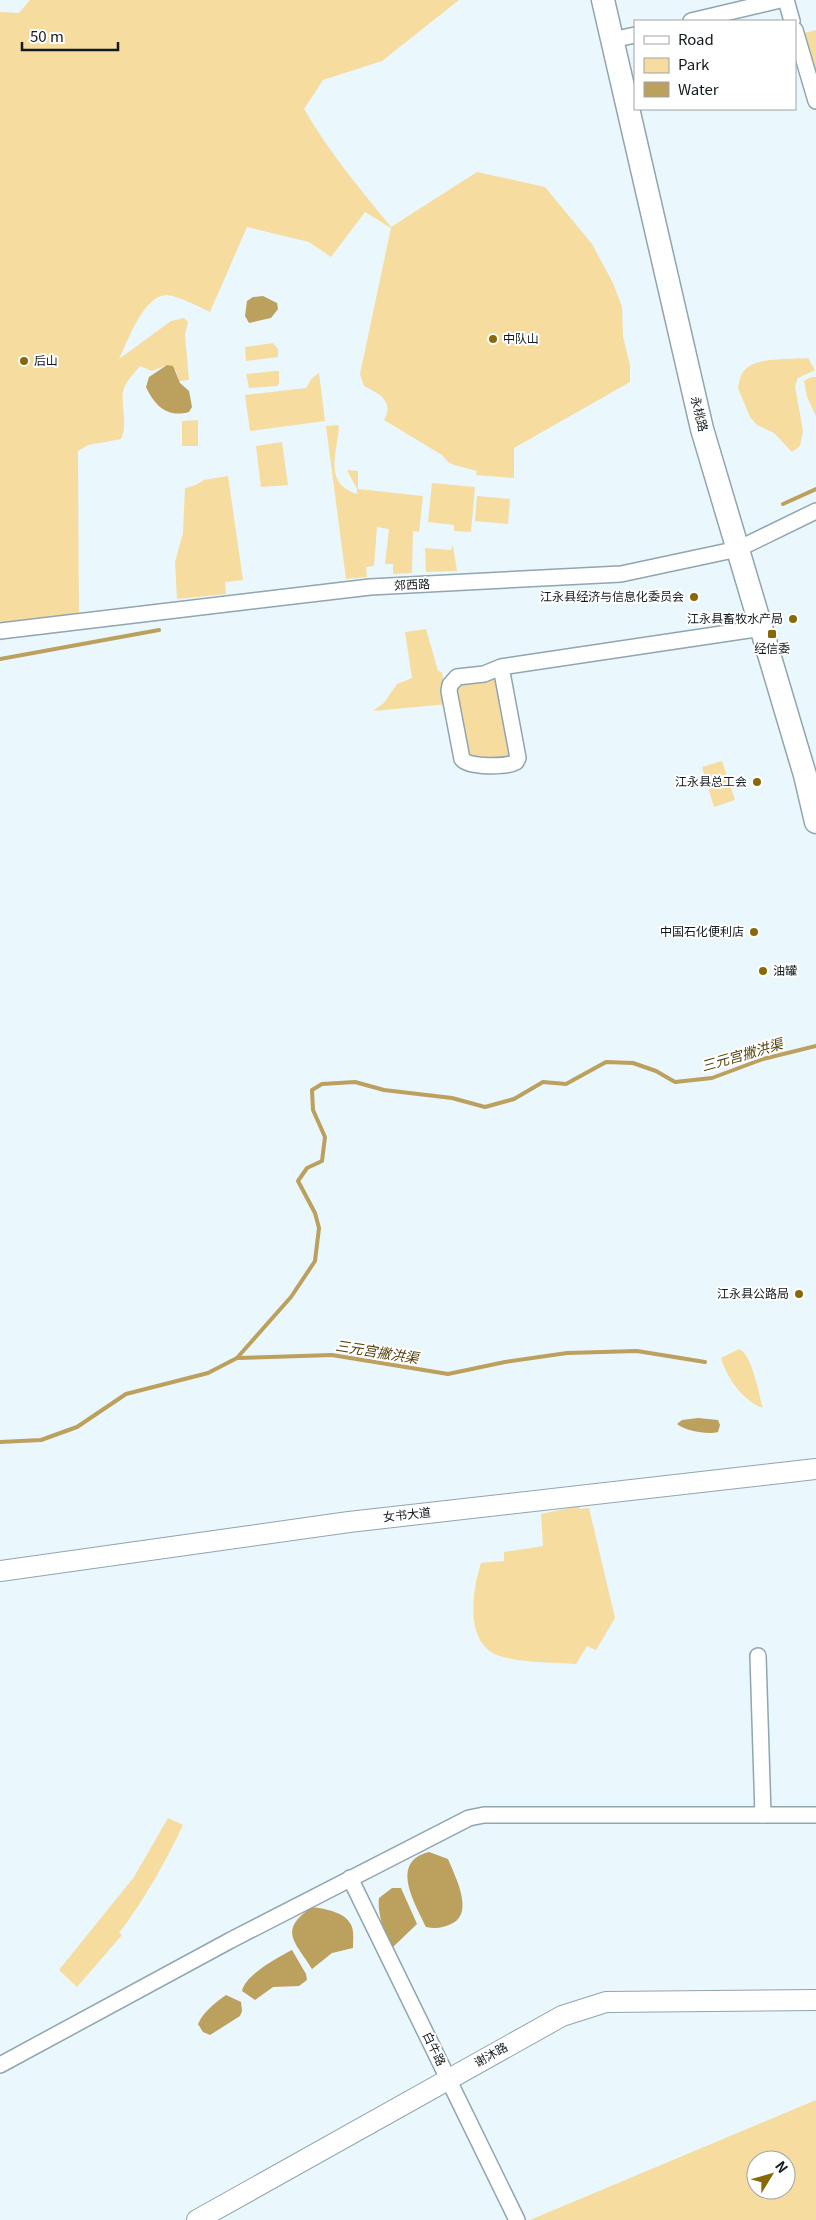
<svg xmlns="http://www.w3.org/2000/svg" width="816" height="2220" font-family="Georgia,'Noto Sans SC',serif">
<rect width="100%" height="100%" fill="#eaf7fd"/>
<!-- green -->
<g fill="#f6dc9f" fill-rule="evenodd">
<path d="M 30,0 L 459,0 L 382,61 L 323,80 L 304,109 C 329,152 360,189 391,227 L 477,172 L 545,187 L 592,244 L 613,283 L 622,307 L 623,336 L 630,366 L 630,382 L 514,448 L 514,478 L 476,475 L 477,471 L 454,465 L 448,462 L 442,455 L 384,420 C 395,401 378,393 364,386 L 360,374 L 391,228 L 365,212 L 331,257 L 309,242 L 247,227 L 210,312 C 200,307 176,295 166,295 C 143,296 128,341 119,359 L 171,321 L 184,318 L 188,322 L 185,334 L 189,380 L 179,381 L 176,371 L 167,365 L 152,371 L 140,366 C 134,374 125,382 123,392 C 121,408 128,424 121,439 L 88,445 L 78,451 L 79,622 L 0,632 L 0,12 L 19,13 Z"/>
<path d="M 816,30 L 816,97 L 796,35 Z"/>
<path d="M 273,343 L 278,349 L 278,357 L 246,361 L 245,347 Z"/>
<path d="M 808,358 L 815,370 L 798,378 L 795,386 L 803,431 L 800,446 L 792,452 L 774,433 L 757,425 L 750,417 L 738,388 C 739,383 740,376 743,372 C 754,356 790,360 808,358 Z"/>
<path d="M 275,371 L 279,371 L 279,384 L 277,386 L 249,388 L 246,374 Z"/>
<path d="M 319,373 L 325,421 L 250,431 L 245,395 L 306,388 L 312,378 Z"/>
<path d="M 811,377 L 816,377 L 816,416 L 807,397 L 804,381 Z"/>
<path d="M 198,420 L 198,446 L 182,446 L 182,421 Z"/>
<path d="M 339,425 C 338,452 322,483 357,494 L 357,489 L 347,470 L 358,471 L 358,489 L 423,496 L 419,532 L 413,531 L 412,573 L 393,574 L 393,564 L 385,564 L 389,529 L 377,527 L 374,566 L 366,567 L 367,577 L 346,579 L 326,426 Z"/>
<path d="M 282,442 L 288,485 L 261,487 L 256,446 Z"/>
<path d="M 228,476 L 243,580 L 225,582 L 226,594 L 177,599 L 175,562 L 183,533 L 185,488 L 196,485 L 204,480 Z"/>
<path d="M 432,483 L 475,487 L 471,532 L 454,531 L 454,525 L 428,522 Z"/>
<path d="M 477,496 L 510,499 L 508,524 L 475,521 Z"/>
<path d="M 453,545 L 457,571 L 426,572 L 425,548 L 451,550 Z"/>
<path d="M 426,629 L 438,671 L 442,672 L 448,704 L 373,711 L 384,703 L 397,684 L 412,678 L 405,632 Z"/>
<path d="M 493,669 L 518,758 L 465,763 L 450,685 Z"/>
<path d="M 722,761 L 735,800 L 714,807 L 702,767 Z"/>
<path d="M 739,1349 C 752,1353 759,1396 763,1408 C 743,1401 727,1378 721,1358 Z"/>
<path d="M 579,1506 L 580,1509 L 589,1508 L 615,1618 L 596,1650 L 587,1646 L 576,1664 C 552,1662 526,1663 503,1657 C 463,1647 472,1592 481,1563 L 504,1561 L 504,1552 L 543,1546 L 541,1514 Z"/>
<path d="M 168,1818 L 183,1825 C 165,1863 144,1900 119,1933 L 122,1935 L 77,1987 L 59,1970 L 134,1877 Z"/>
<path d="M 816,2100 L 816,2220 L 530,2220 ZM 756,2160 L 786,2160 L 786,2190 L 756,2190 Z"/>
</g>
<!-- water -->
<g fill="#bca05d">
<path d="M 263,296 L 277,303 L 278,309 L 271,318 L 249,323 L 245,316 L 247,301 L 253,297 Z"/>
<path d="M 167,365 L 173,366 L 180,383 L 189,391 L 192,407 L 189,412 C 167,418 155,406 146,387 L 149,377 Z"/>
<path d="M 698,1418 L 718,1420 L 720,1425 L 718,1432 C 707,1435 686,1431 677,1424 L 682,1420 Z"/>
<path d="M 429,1852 L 448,1859 C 455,1876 474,1912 453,1923 C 443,1928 436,1929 426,1927 C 415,1903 389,1862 429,1852 Z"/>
<path d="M 392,1888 L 401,1888 L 417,1924 L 393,1947 C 384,1937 377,1911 379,1898 Z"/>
<path d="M 312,1907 C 325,1909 347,1912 352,1927 C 354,1933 353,1941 353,1948 L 332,1953 L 312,1969 C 296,1942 277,1931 312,1907 Z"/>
<path d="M 292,1950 L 306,1974 L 307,1980 L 299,1986 L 273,1987 L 255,2000 L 242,1991 C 245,1975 277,1958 292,1950 Z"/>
<path d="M 226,1995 L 241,2002 L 242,2011 L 240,2016 L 210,2035 L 203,2032 L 198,2024 C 204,2011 215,2003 226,1995 Z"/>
</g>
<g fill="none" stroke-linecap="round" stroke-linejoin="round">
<!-- stream -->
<g stroke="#bca05d" stroke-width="4">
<path d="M 783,504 L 816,489"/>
<path d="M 0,659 L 159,630"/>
<path d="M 237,1358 L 291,1297 L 315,1261 L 319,1228 L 315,1213 L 298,1181 L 307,1168 L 322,1161 L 325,1137 L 313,1110 L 312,1090 L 322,1084 L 355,1082 L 384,1090 L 452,1098 L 485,1107 L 514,1099 L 543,1082 L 566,1084 L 606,1062 L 633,1063 L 656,1071 L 675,1082 L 712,1078 L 763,1059 L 816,1046"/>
<path d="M 0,1442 L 41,1440 L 77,1427 L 126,1394 L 208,1373 L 237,1358 L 332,1355 L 448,1374 L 505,1362 L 567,1353 L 637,1351 L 705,1362"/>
</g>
<!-- street casing -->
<g stroke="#90a5ae" stroke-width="18">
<g id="street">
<path d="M 786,0 L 792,21"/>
<path d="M 691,21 L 780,0"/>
<path d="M 795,30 L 816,101"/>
<path d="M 612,40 L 635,35"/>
<path d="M 0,631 L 370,587 L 621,574 L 738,549 L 816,511"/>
<path d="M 501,667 L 518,758 L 516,762 C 507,767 469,768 462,759 L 449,691 L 450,685 L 457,677 L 484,674 L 501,667 C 588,654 675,641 762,628"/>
<path d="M 758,1656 L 763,1815"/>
<path d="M 350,1878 L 517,2220"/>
<path d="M 0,2065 L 231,1940 L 469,1818 L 484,1815 L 816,1815"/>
</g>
</g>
<!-- secondary casing -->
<g stroke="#90a5ae" stroke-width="22">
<g id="secondary">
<path d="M 0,1571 L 349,1522 L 816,1469"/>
<path d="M 197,2220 L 562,2016 L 606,2002 L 816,2000"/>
</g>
</g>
<!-- primary casing -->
<g stroke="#90a5ae" stroke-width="25">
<path id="primary" d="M 603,0 L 702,429 L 805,775 L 816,822"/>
</g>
<!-- street -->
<use href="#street" stroke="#fff" stroke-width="15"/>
<!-- secondary -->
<use href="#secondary" stroke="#fff" stroke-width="20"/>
<!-- primary -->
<use href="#primary" stroke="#fff" stroke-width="22"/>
</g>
<!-- markers -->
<g fill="#886907" stroke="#fff" stroke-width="2">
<circle cx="493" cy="339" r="5"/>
<circle cx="24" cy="361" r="5"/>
<circle cx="694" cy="597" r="5"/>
<circle cx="793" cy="619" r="5"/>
<rect x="767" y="629" width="10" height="10" rx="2.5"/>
<circle cx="757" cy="782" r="5"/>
<circle cx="754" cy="932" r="5"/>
<circle cx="763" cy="971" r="5"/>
<circle cx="799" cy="1294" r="5"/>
</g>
<g text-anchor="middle" stroke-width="4" stroke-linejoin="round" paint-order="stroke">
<!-- poi labels -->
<g font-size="12" fill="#121a1d" stroke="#fff" text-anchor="end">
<text x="503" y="343" text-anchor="start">中队山</text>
<text x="34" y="365" text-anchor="start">后山</text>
<text x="684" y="601">江永县经济与信息化委员会</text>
<text x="783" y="623">江永县畜牧水产局</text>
<text x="772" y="653" text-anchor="middle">经信委</text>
<text x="747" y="786">江永县总工会</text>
<text x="744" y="936">中国石化便利店</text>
<text x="773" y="975" text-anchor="start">油罐</text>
<text x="789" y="1298">江永县公路局</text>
</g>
<!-- street labels -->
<g font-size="12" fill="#121a1d" stroke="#fff">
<text transform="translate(699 414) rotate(76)" y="4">永桃路</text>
<text transform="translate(412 585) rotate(-3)" y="4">郊西路</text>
<text transform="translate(407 1515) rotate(-6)" y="4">女书大道</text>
<text transform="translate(434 2049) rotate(64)" y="4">白牛路</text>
<text transform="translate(491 2055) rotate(-29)" y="4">谢沐路</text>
</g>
<!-- water labels -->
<g font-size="14" font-style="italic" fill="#56430d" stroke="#fff">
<text transform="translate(742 1055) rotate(-16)" y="5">三元宫撇洪渠</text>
<text transform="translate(377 1352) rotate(9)" y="5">三元宫撇洪渠</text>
</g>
</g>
<!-- legend -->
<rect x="634" y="20" width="162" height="90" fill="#ffffff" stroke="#a0a3a5"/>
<rect x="644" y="36" width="25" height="8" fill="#ffffff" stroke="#a0a3a5"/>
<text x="678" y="45" font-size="15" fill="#121a1d">Road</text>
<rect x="644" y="58" width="25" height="15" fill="#f6dc9f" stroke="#a0a3a5"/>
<text x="678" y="70" font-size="15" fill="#121a1d">Park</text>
<rect x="644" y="82" width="25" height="15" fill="#bca05d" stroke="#a0a3a5"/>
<text x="678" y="95" font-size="15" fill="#121a1d">Water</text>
<!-- north arrow -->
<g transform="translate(771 2175) rotate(53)"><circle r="24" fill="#ffffff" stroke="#a0a3a5"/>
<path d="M0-4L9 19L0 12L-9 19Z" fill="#886907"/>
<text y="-8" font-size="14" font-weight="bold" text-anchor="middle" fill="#121a1d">N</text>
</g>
<!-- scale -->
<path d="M22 42v8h96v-8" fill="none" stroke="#121a1d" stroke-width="2.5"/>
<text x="30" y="42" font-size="15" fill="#121a1d" stroke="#ffffff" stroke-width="4" paint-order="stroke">50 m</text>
</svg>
